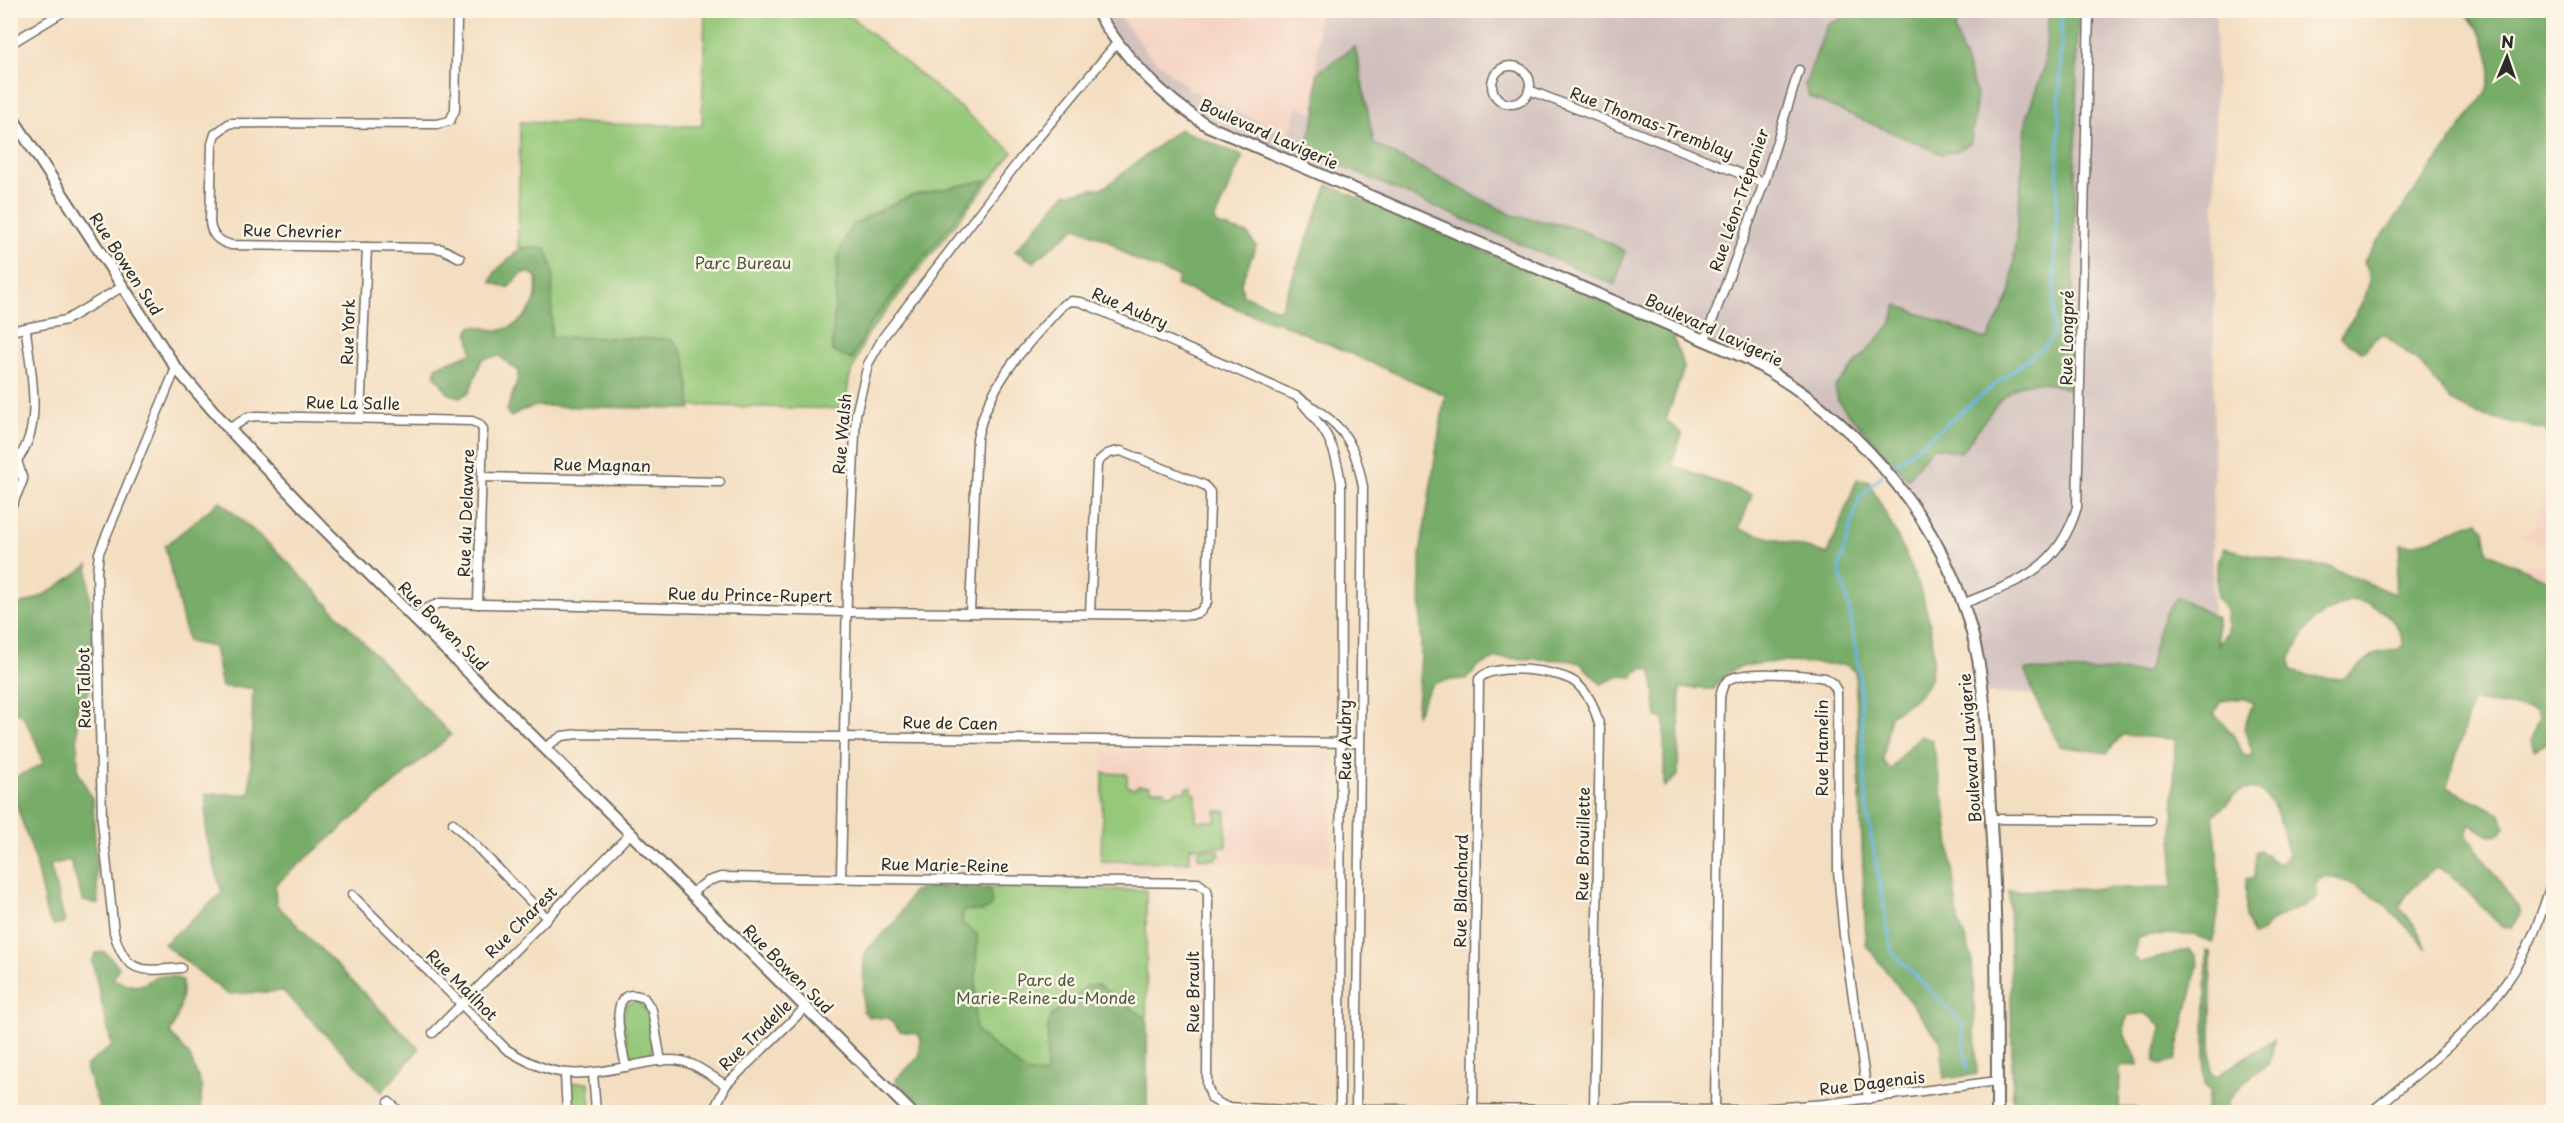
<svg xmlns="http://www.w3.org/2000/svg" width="2564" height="1123" font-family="'Playpen Sans',sans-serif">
<rect width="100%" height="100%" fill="#fcf5e5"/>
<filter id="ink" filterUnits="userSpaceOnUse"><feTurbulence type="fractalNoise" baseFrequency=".0167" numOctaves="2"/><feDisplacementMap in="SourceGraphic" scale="12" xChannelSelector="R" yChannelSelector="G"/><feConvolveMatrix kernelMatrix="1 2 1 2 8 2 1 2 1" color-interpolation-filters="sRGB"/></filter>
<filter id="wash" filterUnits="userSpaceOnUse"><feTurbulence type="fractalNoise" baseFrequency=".008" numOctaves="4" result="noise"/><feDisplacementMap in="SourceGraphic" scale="24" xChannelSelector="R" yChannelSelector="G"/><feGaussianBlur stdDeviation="1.35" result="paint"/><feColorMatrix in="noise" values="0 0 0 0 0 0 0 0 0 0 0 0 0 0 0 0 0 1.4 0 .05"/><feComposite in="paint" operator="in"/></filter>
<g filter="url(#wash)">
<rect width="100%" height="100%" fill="#f4dec1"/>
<!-- built -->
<g fill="#f5d3c2">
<path d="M 1116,11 L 1318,11 L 1316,114 L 1289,137 L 1210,100 L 1167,72 L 1149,55 Z"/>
<path d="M 2553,465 L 2553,547 L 2519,536 L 2534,528 Z"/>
<path d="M 2553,548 L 2553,582 L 2527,572 L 2527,564 L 2551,566 Z"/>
<path d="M 1103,750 L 1331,753 L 1330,864 L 1190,862 L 1190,871 L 1101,870 Z"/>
</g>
<!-- industrial -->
<path fill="#d1c0bd" d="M 1096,11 L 1116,11 L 1149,55 L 1190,89 L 1289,136 L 1298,106 L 1316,114 L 1318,11 L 2216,11 L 2212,698 L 1983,693 L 1978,658 L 1945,564 L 1872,453 L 1771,372 L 1231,136 L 1163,93 Z"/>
<!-- green -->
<g fill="#95c879" stroke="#607a52" stroke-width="1.5">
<path d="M 705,11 L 844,11 L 1013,152 L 867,335 L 849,379 L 845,409 L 534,402 L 537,248 L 518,247 L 520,122 L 702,126 Z"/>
<path d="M 1103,773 L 1127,774 L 1127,785 L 1133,789 L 1139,785 L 1151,786 L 1151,790 L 1164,790 L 1165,794 L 1175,794 L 1175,791 L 1187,791 L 1187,787 L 1192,787 L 1192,793 L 1196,794 L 1196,821 L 1216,821 L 1216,811 L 1226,811 L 1226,847 L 1190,847 L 1190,862 L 1101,861 Z"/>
<path d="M 1202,849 L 1218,850 L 1220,855 L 1215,859 L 1199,858 L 1197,852 Z"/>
<path d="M 933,887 L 1146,890 L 1147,1112 L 1039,1112 L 864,974 Z"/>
<path d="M 635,1001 C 652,1006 651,1033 653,1048 L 649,1055 L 635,1057 L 628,1053 L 623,1018 L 626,1005 Z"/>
<path d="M 589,1082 L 591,1112 L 572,1112 L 572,1083 Z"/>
</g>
<!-- forest -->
<g fill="#78ac69" stroke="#526c4a" stroke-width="1.5" fill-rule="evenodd">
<path d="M 1859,11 L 1959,11 L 1955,31 L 1977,95 L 1971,143 L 1957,151 L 1942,154 L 1809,97 L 1805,85 L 1827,25 Z"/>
<path d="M 2049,11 L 2078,11 L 2071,389 C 2061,387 2049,383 2038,382 C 2003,381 1981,429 1961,452 L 1932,447 L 1908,479 L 1846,411 L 1838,401 L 1835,387 L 1891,324 L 1897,305 L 1987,340 L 2011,292 L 2027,115 L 2044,68 Z"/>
<path d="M 2464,11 L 2553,11 L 2553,465 L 2546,430 L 2476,414 L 2451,401 L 2419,362 L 2384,335 L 2377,337 L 2363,352 L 2340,337 C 2354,315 2380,288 2364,261 L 2485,94 C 2498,61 2485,36 2464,11 Z"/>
<path d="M 1355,46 L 1374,144 L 1512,215 L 1572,227 L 1595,236 L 1625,251 L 1615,285 L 1305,150 L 1316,114 L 1317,73 Z"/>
<path d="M 1179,129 L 1243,156 L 1215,218 L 1217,225 L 1248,234 L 1256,246 L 1241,283 L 1243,295 L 1280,310 L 1328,185 L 1671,331 L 1684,368 L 1666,420 L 1682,434 L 1671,465 L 1752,495 L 1739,529 L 1828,554 L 1857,479 L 1868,480 C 1895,533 1946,618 1930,678 C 1925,695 1903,707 1890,716 L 1883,761 L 1891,770 L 1902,754 L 1920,736 L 1932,740 L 1946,812 L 1958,920 L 1972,957 L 1977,1074 L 1944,1079 L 1941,1042 L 1866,945 L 1855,671 L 1846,665 C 1812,664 1728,651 1714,689 L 1680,688 L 1678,776 L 1664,787 L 1664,719 L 1657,717 L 1652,670 L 1644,668 L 1635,672 L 1633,677 L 1620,676 L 1601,684 L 1580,663 L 1568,660 L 1497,658 L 1478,666 L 1468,679 C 1427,681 1433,681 1416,716 L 1421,657 L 1420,555 L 1445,395 L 1276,321 L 1272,322 L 1176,285 L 1179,277 L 1135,260 L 1105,239 L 1076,227 L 1034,262 L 1015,251 L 1065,194 L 1105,187 Z"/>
<path d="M 987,180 L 868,327 L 852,360 L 832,351 L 838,257 L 847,233 L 853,225 L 871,215 L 910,196 Z"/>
<path d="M 521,248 L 546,248 L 553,270 L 551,337 L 670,339 C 691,351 688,387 691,409 L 537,406 L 520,411 L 511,417 L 507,412 C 509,397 519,386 518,371 L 499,356 L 482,359 L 469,393 L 459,397 L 448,393 L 434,374 L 437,366 L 472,353 L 468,331 L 473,326 C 483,326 492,332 502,330 C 525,324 541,300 537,278 L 531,273 L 522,273 L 508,288 L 491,282 L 495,272 Z"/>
<path d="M 220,501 L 282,556 L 451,735 L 275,885 L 276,904 L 419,1049 L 382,1092 L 283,991 L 227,994 L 164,944 L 222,893 L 206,836 L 206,794 L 250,794 L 253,688 L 222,687 L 214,647 L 188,642 L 165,546 Z"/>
<path d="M 2478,521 L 2484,530 L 2488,553 L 2553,582 L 2553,740 L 2534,750 L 2531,739 L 2539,717 L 2535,709 L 2472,701 L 2447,787 L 2501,814 L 2505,827 L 2499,834 L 2488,835 L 2470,824 L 2466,834 L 2518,907 L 2520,914 L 2511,928 L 2502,927 L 2450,874 L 2435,868 L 2408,893 L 2399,907 L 2416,927 L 2427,949 C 2395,915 2374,885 2325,876 L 2316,882 L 2317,897 C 2304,910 2285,911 2271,922 C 2264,928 2263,934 2253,936 L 2246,918 L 2246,878 L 2255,878 L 2256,851 L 2260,850 L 2271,860 L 2280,863 L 2289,855 C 2283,834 2276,780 2242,791 C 2230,795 2225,810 2213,815 C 2218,851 2224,908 2212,942 L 2195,935 L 2157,934 L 2137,938 L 2134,957 L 2140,963 L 2188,949 L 2195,955 L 2198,964 L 2175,1061 L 2161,1065 L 2155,1061 C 2153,1049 2162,1039 2162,1026 L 2145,1013 L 2129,1015 C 2114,1037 2138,1049 2138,1065 L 2120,1066 L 2119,1108 L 2135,1108 L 2139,1112 L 2013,1112 L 2009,891 L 2172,887 L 2175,739 L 2122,735 L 2107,753 L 2060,746 L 2037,702 L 2025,670 L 2148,672 C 2155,646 2158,617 2178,597 L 2217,618 L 2218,644 L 2227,632 L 2226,610 L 2217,598 L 2217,564 L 2224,548 L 2291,563 L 2330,567 L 2394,594 L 2401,544 L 2414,545 ZM 2350,600 C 2377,602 2398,618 2404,645 L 2399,649 L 2376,653 L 2342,679 L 2311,676 L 2291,671 L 2290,657 L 2313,620 ZM 2244,698 L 2253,703 L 2244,728 L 2253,754 L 2245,757 L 2232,733 L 2214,714 L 2222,701 Z"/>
<path d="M 88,565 L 94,683 L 77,710 L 78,771 L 93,801 L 98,904 L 83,901 L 70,860 L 50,865 L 65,923 L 53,925 L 47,916 L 34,856 L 11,789 L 11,779 L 43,764 L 36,742 L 22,714 L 11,714 L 11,606 C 40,602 64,582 88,565 Z"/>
<path d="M 933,887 L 984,888 L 990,891 L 992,903 L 990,907 L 983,911 L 965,910 L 962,915 L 963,924 L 977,934 L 975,1025 L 978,1033 L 1026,1072 L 1043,1075 L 1046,1073 L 1048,1027 L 1051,1017 L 1087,986 L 1098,985 L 1147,1019 L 1147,1112 L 930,1112 L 897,1083 L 896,1079 L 919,1057 L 921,1039 L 918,1034 L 900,1031 L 888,1018 L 869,1017 L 863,1011 L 864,958 L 867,950 L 896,921 L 913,891 Z"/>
<path d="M 2207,951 L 2211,953 L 2211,1072 L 2217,1076 L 2274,1039 L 2272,1056 L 2268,1064 L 2245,1081 L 2226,1104 L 2231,1112 L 2205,1112 L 2211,1091 L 2204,1085 Z"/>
<path d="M 105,952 L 119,967 L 113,979 C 132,987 139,990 156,976 L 171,976 L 182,980 C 183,1000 179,1015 170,1033 L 190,1057 L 202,1088 L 200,1112 L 101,1112 L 85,1066 L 112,1046 L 92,961 L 96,953 Z"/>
</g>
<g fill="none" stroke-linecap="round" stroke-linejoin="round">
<!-- stream -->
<g stroke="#69b4e2" stroke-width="3">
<path d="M 1888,470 L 2049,342 L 2053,333 L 2062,10"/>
<path d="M 1883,474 L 1859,498 L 1839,567 L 1848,604 L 1859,670 L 1867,813 L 1892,952 L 1962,1023 L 1967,1069"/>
</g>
</g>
</g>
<g filter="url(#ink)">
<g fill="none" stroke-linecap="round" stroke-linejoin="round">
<!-- minor casing -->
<g stroke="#716a60" stroke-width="11">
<g id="minor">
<path d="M 454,10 L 457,20 L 455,110 L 450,121 L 437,124 L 230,123 L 215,134 L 212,144 L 210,222 C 211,235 218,241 231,245 L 431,248 L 442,249 L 460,258"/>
<path d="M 10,44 L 66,10"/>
<circle cx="1511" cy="85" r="19"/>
<path d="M 1529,90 L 1764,183"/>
<path d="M 10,331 L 66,320 L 122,287"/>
<path d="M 1705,340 L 1764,183 L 1799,70"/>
<path d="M 176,368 L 99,553 L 97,572 L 102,821 L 114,932 C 125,975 142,971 181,968"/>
<path d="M 1303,404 C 1328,433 1335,445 1341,483 L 1340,1112"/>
<path d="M 360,418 L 367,247"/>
<path d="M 229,429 L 248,417 L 257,416 L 472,421 L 479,424 L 483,429 L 478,604"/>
<path d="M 10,461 L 17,460 C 45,426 30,370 26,330"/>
<path d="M 482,477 L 720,482"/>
<path d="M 10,510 L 23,480 L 17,460"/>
<path d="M 1962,604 C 2018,582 2059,569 2077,507 L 2089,10"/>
<path d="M 970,613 L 977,439 C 988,384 1026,345 1063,305 L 1071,301 L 1081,302 L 1296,396 C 1340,424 1353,434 1363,487 L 1356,1112"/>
<path d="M 415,620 L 425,609 L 440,603 L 846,612 L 1191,615 L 1200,612 L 1207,602 L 1210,501 L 1210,492 L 1204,485 L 1121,451 C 1110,452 1104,454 1097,464 L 1090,613"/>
<path d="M 544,748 L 562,736 L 578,734 L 1360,743"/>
<path d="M 1991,819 L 2151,820"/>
<path d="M 453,823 L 547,918"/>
<path d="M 841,878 L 847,595 L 856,414 L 868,364 L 884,336 L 1022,157 L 1117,43"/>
<path d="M 691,893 L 708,881 L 721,877 L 1198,883 L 1207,890 L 1208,895 L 1207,1085 L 1212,1099 L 1226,1107 L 1326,1112 L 1371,1109 L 1746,1110 L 1825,1104 L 1997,1081"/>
<path d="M 352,895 L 506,1049 C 556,1081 579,1076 635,1065 C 650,1062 666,1058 681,1061 C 697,1064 712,1077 726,1085"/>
<path d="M 433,1033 L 631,833"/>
<path d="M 626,1067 C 623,1050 603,980 644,998 L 652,1010 L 661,1061"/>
<path d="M 593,1073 L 596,1112"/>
<path d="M 565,1075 L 567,1112"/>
<path d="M 389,1102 L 400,1112"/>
<path d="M 1473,1110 L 1479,679 C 1491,662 1561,670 1576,683 C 1591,696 1595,709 1600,728 L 1594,1110"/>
<path d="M 1715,1110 L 1720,698 C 1721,692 1722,685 1727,681 C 1740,669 1807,675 1825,678 L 1833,684 L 1837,691 L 1838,871 L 1844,936 L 1868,1099"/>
<path d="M 713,1112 L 726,1085 L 806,1007"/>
<path d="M 2371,1112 C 2418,1073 2470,1033 2506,983 C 2530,950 2543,912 2554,874"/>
</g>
</g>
<!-- tertiary casing -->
<g stroke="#716a60" stroke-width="14">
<g id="tertiary">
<path d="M 1096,10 C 1124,58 1161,96 1208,126 L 1748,359 C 1862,421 1953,529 1978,659 C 1987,708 1987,759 1990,808 C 1997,910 1997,1011 1997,1112"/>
<path d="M 10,114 L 176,368 L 229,429 L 324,529 L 911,1112"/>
</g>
</g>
<!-- minor -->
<use href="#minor" stroke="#fff" stroke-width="8"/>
<!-- tertiary -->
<use href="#tertiary" stroke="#fff" stroke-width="10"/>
</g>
</g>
<g text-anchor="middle" stroke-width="5" stroke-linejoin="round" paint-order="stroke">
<!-- street labels -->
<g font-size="16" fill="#2b2b2b" stroke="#fcf5e5">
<text transform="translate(1652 123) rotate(21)" y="6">Rue Thomas-Tremblay</text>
<text transform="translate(1269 134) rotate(24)" y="6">Boulevard Lavigerie</text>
<text transform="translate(1739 200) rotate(-71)" y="6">Rue Léon-Trépanier</text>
<text transform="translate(292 231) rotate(1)" y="6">Rue Chevrier</text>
<text transform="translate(126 264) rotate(57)" y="6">Rue Bowen Sud</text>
<text transform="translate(1130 308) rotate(23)" y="6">Rue Aubry</text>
<text transform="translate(1714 330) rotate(25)" y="6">Boulevard Lavigerie</text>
<text transform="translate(348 332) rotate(-88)" y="6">Rue York</text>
<text transform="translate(2067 338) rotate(-89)" y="6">Rue Longpré</text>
<text transform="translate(353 403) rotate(1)" y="6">Rue La Salle</text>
<text transform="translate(842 434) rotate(-85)" y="6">Rue Walsh</text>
<text transform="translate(602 465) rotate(1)" y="6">Rue Magnan</text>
<text transform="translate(466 513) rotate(-88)" y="6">Rue du Delaware</text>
<text transform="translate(750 595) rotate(1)" y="6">Rue du Prince-Rupert</text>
<text transform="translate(443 626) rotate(45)" y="6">Rue Bowen Sud</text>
<text transform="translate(84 688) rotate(-91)" y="6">Rue Talbot</text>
<text transform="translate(950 723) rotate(1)" y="6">Rue de Caen</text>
<text transform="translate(1345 740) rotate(-90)" y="6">Rue Aubry</text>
<text transform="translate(1822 748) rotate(-90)" y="6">Rue Hamelin</text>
<text transform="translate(1970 748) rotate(-94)" y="6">Boulevard Lavigerie</text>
<text transform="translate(1583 844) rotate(-89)" y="6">Rue Brouillette</text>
<text transform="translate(945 865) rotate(1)" y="6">Rue Marie-Reine</text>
<text transform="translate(1461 891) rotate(-89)" y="6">Rue Blanchard</text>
<text transform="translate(521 922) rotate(-45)" y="6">Rue Charest</text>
<text transform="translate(788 969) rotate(45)" y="6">Rue Bowen Sud</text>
<text transform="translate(462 985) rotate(45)" y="6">Rue Mailhot</text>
<text transform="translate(1193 992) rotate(-90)" y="6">Rue Brault</text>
<text transform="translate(755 1035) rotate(-44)" y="6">Rue Trudelle</text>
<text transform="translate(1872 1083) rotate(-7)" y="6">Rue Dagenais</text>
</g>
<!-- park labels -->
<g font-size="16" fill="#4b5a42" stroke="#fcf5e5">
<text x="743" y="269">Parc Bureau</text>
<text x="1046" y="986">Parc de<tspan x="1046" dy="18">Marie-Reine-du-Monde</tspan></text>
</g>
</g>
<!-- margin -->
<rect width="2564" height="1123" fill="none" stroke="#fcf5e5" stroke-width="36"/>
<!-- north arrow -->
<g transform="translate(2507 57) rotate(2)" stroke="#fcf5e5" stroke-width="4.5" paint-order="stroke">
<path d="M0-4.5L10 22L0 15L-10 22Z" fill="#2b2b2b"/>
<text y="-9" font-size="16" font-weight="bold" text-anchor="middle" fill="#2b2b2b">N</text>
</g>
</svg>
